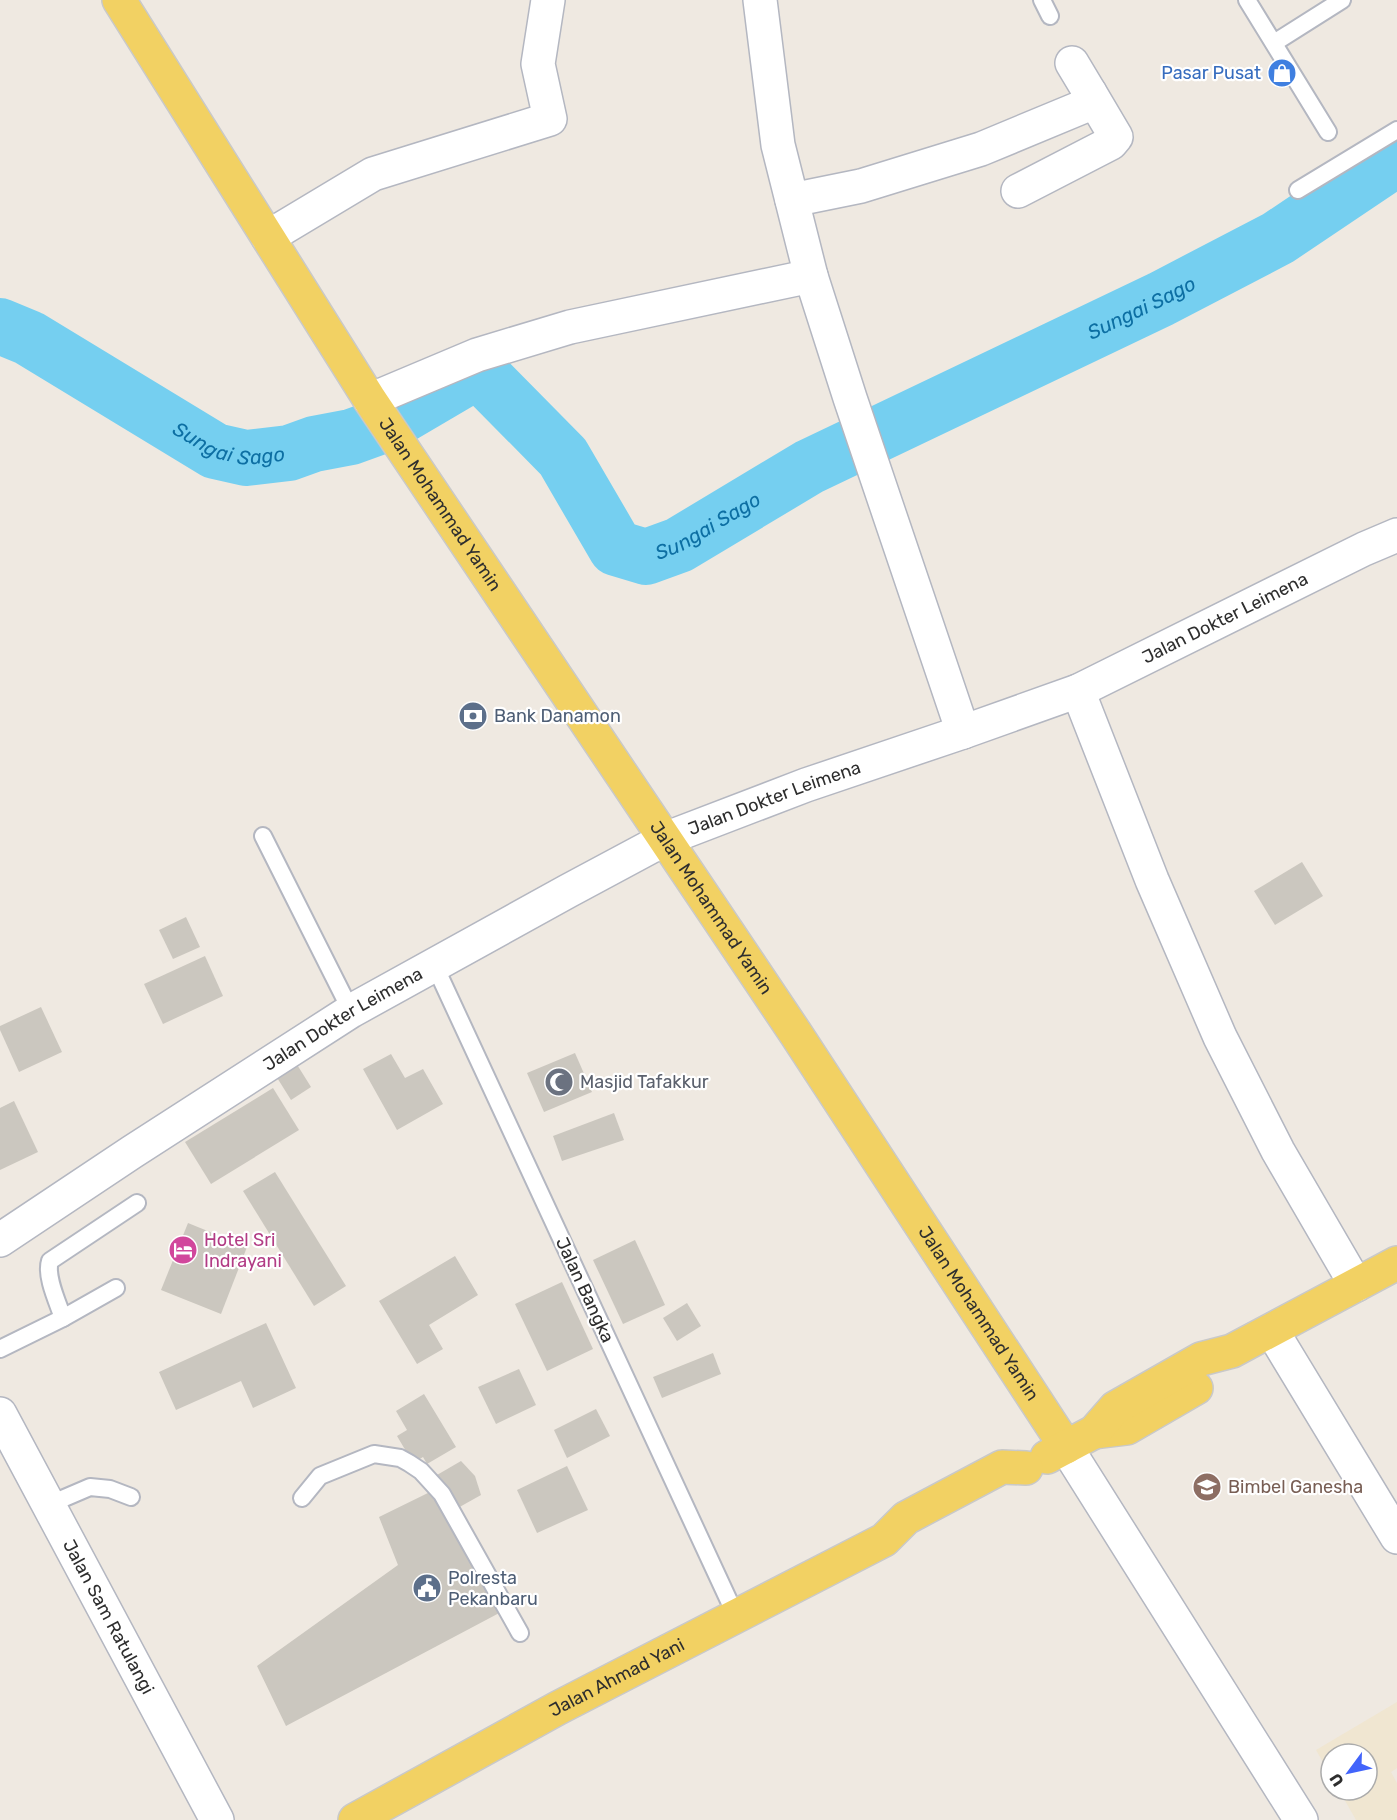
<svg xmlns="http://www.w3.org/2000/svg" width="1397" height="1820" font-family="Rubik,sans-serif">
<rect width="100%" height="100%" fill="#efe9e1"/>
<!-- education -->
<path fill="#f0e6d1" d="M 1397,1702 L 1397,1768 L 1391,1772 L 1397,1783 L 1397,1820 L 1356,1820 L 1339,1790 L 1367,1790 L 1367,1754 L 1331,1754 L 1331,1776 L 1316,1750 Z"/>
<g fill="none" stroke-linecap="round" stroke-linejoin="round">
<!-- river -->
<path stroke="#75cff0" stroke-width="56" id="s1" d="M 0,326 L 29,338 L 215,451 L 246,458 L 289,453 L 314,444 L 351,437 L 387,424 L 467,377 L 479,375 L 489,382 L 563,457 L 616,548 L 646,557 L 679,545 L 809,467 L 1161,299 L 1278,238 L 1397,158"/>
</g>
<!-- building -->
<g fill="#cbc7bf">
<path d="M 1302,862 L 1323,896 L 1275,925 L 1254,891 Z"/>
<path d="M 186,917 L 200,947 L 173,959 L 159,930 Z"/>
<path d="M 205,956 L 223,996 L 163,1024 L 144,984 Z"/>
<path d="M 41,1007 L 62,1052 L 19,1072 L 0,1030 L 0,1026 Z"/>
<path d="M 575,1053 L 592,1092 L 544,1112 L 527,1073 Z"/>
<path d="M 391,1054 L 405,1078 L 423,1069 L 443,1104 L 397,1130 L 363,1069 Z"/>
<path d="M 296,1063 L 311,1087 L 291,1100 L 276,1076 Z"/>
<path d="M 273,1088 L 299,1130 L 211,1184 L 185,1142 Z"/>
<path d="M 14,1101 L 38,1152 L 0,1170 L 0,1108 Z"/>
<path d="M 614,1113 L 624,1140 L 562,1161 L 553,1136 Z"/>
<path d="M 275,1172 L 346,1286 L 314,1306 L 243,1191 Z"/>
<path d="M 188,1223 L 247,1247 L 221,1314 L 161,1290 Z"/>
<path d="M 635,1240 L 665,1305 L 623,1324 L 593,1260 Z"/>
<path d="M 455,1256 L 478,1295 L 429,1325 L 443,1349 L 417,1364 L 379,1301 Z"/>
<path d="M 562,1282 L 593,1349 L 547,1371 L 515,1304 Z"/>
<path d="M 687,1303 L 701,1326 L 677,1341 L 663,1318 Z"/>
<path d="M 266,1323 L 296,1388 L 253,1408 L 241,1381 L 176,1410 L 159,1372 Z"/>
<path d="M 713,1353 L 721,1374 L 662,1398 L 653,1377 Z"/>
<path d="M 519,1369 L 536,1405 L 496,1424 L 478,1387 Z"/>
<path d="M 424,1394 L 456,1447 L 427,1464 L 423,1457 L 413,1463 L 397,1436 L 407,1430 L 396,1411 Z"/>
<path d="M 596,1409 L 610,1436 L 567,1458 L 554,1430 Z"/>
<path d="M 461,1461 L 475,1476 L 481,1495 L 456,1509 L 437,1475 Z"/>
<path d="M 567,1466 L 588,1510 L 537,1533 L 517,1490 Z"/>
<path d="M 432,1491 L 503,1611 L 286,1726 L 257,1666 L 398,1565 L 379,1517 Z"/>
</g>
<g fill="none" stroke-linecap="round" stroke-linejoin="round">
<!-- lane casing -->
<g stroke="#b4b7c1" stroke-width="20">
<g id="lane">
<path d="M 1042,0 L 1050,16"/>
<path d="M 1247,0 L 1328,132"/>
<path d="M 1274,43 L 1342,0"/>
<path d="M 1298,190 L 1397,130"/>
<path d="M 263,836 L 351,1011"/>
<path d="M 434,964 L 736,1616"/>
<path d="M 63,1318 C 58,1303 45,1276 50,1261 L 137,1203"/>
<path d="M 0,1349 L 63,1318 L 116,1288"/>
<path d="M 302,1498 L 320,1476 L 374,1454 L 400,1458 L 409,1463 L 421,1471 L 442,1494 L 520,1633"/>
<path d="M 48,1505 L 90,1487 L 110,1489 L 131,1497"/>
</g>
</g>
<!-- street casing -->
<g stroke="#b4b7c1" stroke-width="36">
<g id="street">
<path d="M 760,0 L 778,145 L 811,276 L 850,398 L 963,732"/>
<path d="M 1018,191 L 1111,143 L 1116,137 L 1090,93"/>
<path d="M 792,200 L 861,186 L 981,149 L 1087,105 L 1090,101 L 1090,93 L 1072,63"/>
<path d="M 268,237 L 373,174 L 550,119 L 538,64 L 548,0"/>
<path d="M 370,400 L 477,355 L 570,327 L 811,276"/>
<path d="M 1078,691 L 1152,880 L 1220,1037 L 1278,1151 L 1356,1285"/>
<path id="s2" d="M 0,1240 L 132,1152 L 351,1011 L 568,891 L 665,839 L 806,785 L 963,732 L 1078,691 L 1364,549 L 1397,535"/>
<path d="M 1272,1331 L 1397,1537"/>
</g>
</g>
<!-- secondary casing -->
<g stroke="#b4b7c1" stroke-width="36">
<g id="secondary">
<path id="s3" d="M 0,1414 L 217,1820"/>
<path d="M 1066,1447 L 1301,1820"/>
</g>
</g>
<!-- primary casing -->
<g stroke="#c9c9c9" stroke-width="36">
<g id="primary">
<path id="s4" d="M 119,0 L 370,400 L 796,1034 L 1066,1447"/>
<path d="M 1094,1432 L 1127,1428 L 1196,1388"/>
<path d="M 1047,1457 L 1094,1432 L 1115,1408 L 1201,1359 L 1232,1351 L 1397,1263"/>
<path id="s5" d="M 355,1820 L 558,1708 L 884,1540 L 906,1518 L 1002,1467 L 1026,1468"/>
</g>
</g>
<!-- lane -->
<use href="#lane" stroke="#fff" stroke-width="16"/>
<!-- street -->
<use href="#street" stroke="#fff" stroke-width="33"/>
<!-- secondary -->
<use href="#secondary" stroke="#fff" stroke-width="33"/>
<!-- primary -->
<use href="#primary" stroke="#f2d163" stroke-width="33"/>
</g>
<!-- icons -->
<defs>
<g id="shop-disc" transform="scale(1.5)"><circle r="9.5" fill="#3f7fe0" stroke="#fff"/><path d="M-5-2.5h2.3a2.7 3.5 0 0 1 5.4 0H5L5.5 6h-11ZM-1.5-2.5h3a1.5 2.3 0 0 0-3 0Z" fill="#fff"/></g>
<g id="bank-disc" transform="scale(1.5)"><circle r="9.5" fill="#5c6f8a" stroke="#fff"/><path d="M-6-4H6V4H-6ZM0-2.3a2.3 2.3 0 1 0 0 4.6a2.3 2.3 0 1 0 0-4.6Z" fill="#fff"/></g>
<g id="mosque-disc" transform="scale(1.5)"><circle r="9.5" fill="#6b7280" stroke="#fff"/><path d="M3.5-4.9A6 6 0 1 0 3.5 4.9A5 5 0 1 1 3.5-4.9Z" fill="#fff"/></g>
<g id="hotel-disc" transform="scale(1.5)"><circle r="9.5" fill="#d1479c" stroke="#fff"/><path d="M-6-4.5h1.5V1H6V5H4.5V3h-9V5H-6ZM-4 0a1.8 1.8 0 1 1 3.6 0ZM.5 0V-2.5h3Q6-2.5 6 0Z" fill="#fff"/></g>
<g id="school-disc" transform="scale(1.5)"><circle r="9.5" fill="#8d6e63" stroke="#fff"/><path d="M0-5L7-2L0 1L-7-2ZM-4 1L0 2.5L4 1V4Q0 6-4 4Z" fill="#fff"/></g>
<g id="civic-disc" transform="scale(1.5)"><circle r="9.5" fill="#5c6f8a" stroke="#fff"/><path d="M-.6-6.5H3V-4.5H.6V-3L4-1V1h2V6H-6V1h2V-1L-.6-3ZM-1.2 2.5V6h2.4V2.5Z" fill="#fff"/></g>
</defs>
<g fill-rule="evenodd">
<use href="#shop-disc" x="1282" y="73"/>
<use href="#bank-disc" x="473" y="716"/>
<use href="#mosque-disc" x="559" y="1082"/>
<use href="#hotel-disc" x="183" y="1250"/>
<use href="#school-disc" x="1207" y="1487"/>
<use href="#civic-disc" x="427" y="1588"/>
</g>
<g text-anchor="middle" stroke-width="4.5" stroke-linejoin="round" paint-order="stroke">
<!-- shop labels -->
<g font-size="18" fill="#366cbe" stroke="#fff" text-anchor="end">
<text x="1261" y="79">Pasar Pusat</text>
</g>
<!-- street labels -->
<g font-size="18" fill="#2e2e2e" stroke="#fff">
<text dy="6" stroke="none"><textPath href="#s4" startOffset="598">Jalan Mohammad Yamin</textPath></text>
<text dy="6" stroke="none"><textPath href="#s2" startOffset="1380">Jalan Dokter Leimena</textPath></text>
<text dy="6" stroke="none"><textPath href="#s2" startOffset="894">Jalan Dokter Leimena</textPath></text>
<text dy="6" stroke="none"><textPath href="#s4" startOffset="1084">Jalan Mohammad Yamin</textPath></text>
<text dy="6" stroke="none"><textPath href="#s2" startOffset="408">Jalan Dokter Leimena</textPath></text>
<text transform="translate(585 1290) rotate(65)" y="6">Jalan Bangka</text>
<text dy="6" stroke="none"><textPath href="#s4" startOffset="1570">Jalan Mohammad Yamin</textPath></text>
<text dy="6" stroke="none"><textPath href="#s3" startOffset="230">Jalan Sam Ratulangi</textPath></text>
<text dy="6" stroke="none"><textPath href="#s5" startOffset="298">Jalan Ahmad Yani</textPath></text>
</g>
<!-- service labels -->
<g font-size="18" fill="#4e5e75" stroke="#fff" text-anchor="start">
<text x="494" y="722">Bank Danamon</text>
<text x="448" y="1584">Polresta<tspan x="448" dy="21">Pekanbaru</tspan></text>
</g>
<!-- worship labels -->
<g font-size="18" fill="#5b616d" stroke="#fff" text-anchor="start">
<text x="580" y="1088">Masjid Tafakkur</text>
</g>
<!-- hotel labels -->
<g font-size="18" fill="#b23c85" stroke="#fff" text-anchor="start">
<text x="204" y="1246">Hotel Sri<tspan x="204" dy="21">Indrayani</tspan></text>
</g>
<!-- education labels -->
<g font-size="18" fill="#785e54" stroke="#fff" text-anchor="start">
<text x="1228" y="1493">Bimbel Ganesha</text>
</g>
<!-- water labels -->
<g font-size="20" font-style="italic" fill="#0d6fa3" stroke="#fff">
<text dy="7" stroke="none"><textPath href="#s1" startOffset="1341">Sungai Sago</textPath></text>
<text dy="7" stroke="none"><textPath href="#s1" startOffset="261">Sungai Sago</textPath></text>
<text dy="7" stroke="none"><textPath href="#s1" startOffset="855">Sungai Sago</textPath></text>
</g>
</g>
<!-- north arrow -->
<g transform="translate(1349 1772) rotate(237)"><circle r="28" fill="#ffffff" stroke="#ababab" stroke-width="1.5"/>
<path d="M0-4.5L10 22L0 15L-10 22Z" fill="#4264fb"/>
<text y="-9" font-size="16" font-weight="bold" text-anchor="middle" fill="#2e2e2e">U</text>
</g>
</svg>
